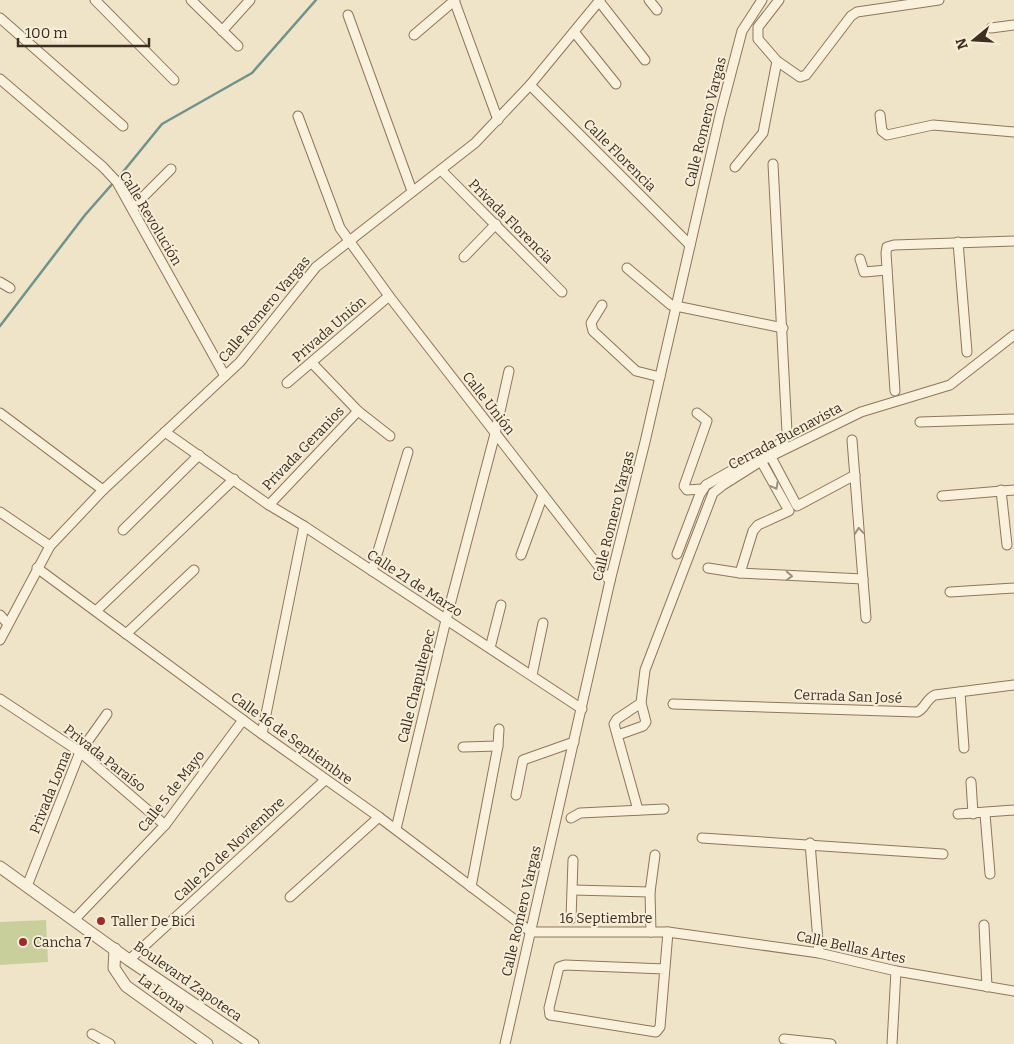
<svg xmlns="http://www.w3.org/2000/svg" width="1014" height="1044" font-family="Bitter,serif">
<rect width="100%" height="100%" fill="#f0e4c8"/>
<!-- green -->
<path fill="#c9cf9b" d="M 46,920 L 48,962 L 0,965 L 0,922 Z"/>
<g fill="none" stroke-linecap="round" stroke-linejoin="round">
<!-- stream -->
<g stroke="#6f938a" stroke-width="2.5">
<path d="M 118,178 L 162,124 L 252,73 L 316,0"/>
<path d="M 0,326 L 85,215 L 114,182"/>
</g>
<!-- minor casing -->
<g stroke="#8d765c" stroke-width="11">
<g id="minor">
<path d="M 95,0 L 174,80"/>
<path d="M 191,0 L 238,46"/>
<path d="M 454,0 L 498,120"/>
<path d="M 649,0 L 657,10"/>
<path d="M 779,0 L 758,27 L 758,39 L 777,61 L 800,77 L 806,75 L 851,16 L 857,12 L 939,0"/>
<path d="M 599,1 L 645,60"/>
<path d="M 348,15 L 412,191"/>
<path d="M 0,18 L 123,126"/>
<path d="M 991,28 L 1014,25"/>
<path d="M 222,31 L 250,0"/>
<path d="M 575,33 L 616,84"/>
<path d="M 414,35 L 455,0"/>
<path d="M 0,79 L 103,167 L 117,182 L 225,376"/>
<path d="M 530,85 L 690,245"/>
<path d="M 880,115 L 882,131 L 887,135 L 933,125 L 1014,132"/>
<path d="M 298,116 L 340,228 L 389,296 L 610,581"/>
<path d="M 735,167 L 763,133 L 777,61"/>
<path d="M 441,170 L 562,292"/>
<path d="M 132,208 L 171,169"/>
<path d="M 958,242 L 967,352"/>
<path d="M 464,257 L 496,224"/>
<path d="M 860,259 L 864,272 L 887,270"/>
<path d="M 627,268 L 671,305 L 783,328"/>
<path d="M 0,282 L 10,288"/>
<path d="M 602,305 L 591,323 L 593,331 L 636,371 L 660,377"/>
<path d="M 312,363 L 358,411 L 390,436"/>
<path d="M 287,383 L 389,296"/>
<path d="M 895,391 L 886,253 L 887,247 L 894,245 L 1014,241"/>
<path d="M 0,413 L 103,490"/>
<path d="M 697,413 L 707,421 L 684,486 L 687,490 L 702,489"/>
<path d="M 920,422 L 1014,419"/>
<path d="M 165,432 L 269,505 L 304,526 L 582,709"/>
<path d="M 852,440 L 866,618"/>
<path d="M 771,457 L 797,506 L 855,475"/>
<path d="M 1001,490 L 1007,545"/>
<path d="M 942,496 L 1014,490"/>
<path d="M 269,505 L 358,411"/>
<path d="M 0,512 L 50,546"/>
<path d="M 123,530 L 199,455"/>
<path d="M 677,554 L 700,494 L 706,485 L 784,441 L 787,432 L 773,164"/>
<path d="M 521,555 L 543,495"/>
<path d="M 37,568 L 262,734 L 379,817 L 531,932"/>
<path d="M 708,568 L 740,573 L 863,579"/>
<path d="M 372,571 L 408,452"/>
<path d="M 740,573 L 753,531 L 758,525 L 789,511 L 761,461"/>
<path d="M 950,592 L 1014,588"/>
<path d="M 96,611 L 234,479"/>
<path d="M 0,615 L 8,624"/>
<path d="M 126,634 L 194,570"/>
<path d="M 0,640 L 50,546 L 103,490 L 240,362 L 316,267 L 475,143 L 530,85 L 600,0"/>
<path d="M 490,648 L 501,605"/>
<path d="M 532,675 L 543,623"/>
<path d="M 960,692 L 964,748"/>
<path d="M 0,699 L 80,752 L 165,825"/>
<path d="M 673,704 L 917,712 C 925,709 926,699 935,695 L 1014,685"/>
<path d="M 262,734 L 304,526"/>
<path d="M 618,735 L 643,726 L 646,722 L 641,703 L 645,670 L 713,493 L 723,485 L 761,461 L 861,412 L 950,385 L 1014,335"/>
<path d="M 463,747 L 498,746"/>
<path d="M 971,782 L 973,814"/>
<path d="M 516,795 L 523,760 L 574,742"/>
<path d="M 638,810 L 614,724 L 617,719 L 641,703"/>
<path d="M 958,814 L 1014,810"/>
<path d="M 985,814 L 990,874"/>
<path d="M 571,818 L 580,813 L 664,809"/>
<path d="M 396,829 L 446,620 L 495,434 L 509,371"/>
<path d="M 702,838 L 943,854"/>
<path d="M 810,843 L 819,953"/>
<path d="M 27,886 L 80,752 L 107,714"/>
<path d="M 471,887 L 498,746 L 499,729"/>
<path d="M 573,890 L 650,892"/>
<path d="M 290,897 L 379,817"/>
<path d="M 75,919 L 165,825 L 243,720"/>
<path d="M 571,919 L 573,860"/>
<path d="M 984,925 L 987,987"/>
<path d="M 531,932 L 668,932 L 819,953 L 896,971 L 1014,991"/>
<path d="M 651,932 L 650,892 L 655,855"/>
<path d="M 129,960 L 325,780"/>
<path d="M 665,969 L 565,965 L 559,967 L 549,1008 L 550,1015 L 656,1032 L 660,1027 L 668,932"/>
<path d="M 92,1034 L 110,1044"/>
<path d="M 784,1039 L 831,1044"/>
<path d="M 505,1044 L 610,581 L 645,442 L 720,115 L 742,31 L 762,0"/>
<path d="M 892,1044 L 896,971"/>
</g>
</g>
<!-- tertiary casing -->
<g stroke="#8d765c" stroke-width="13">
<g id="tertiary">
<path d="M 0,867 L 129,960 L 253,1044"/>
<path d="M 115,949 L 114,968 L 126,986 L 207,1044"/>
</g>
</g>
<!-- minor -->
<use href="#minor" stroke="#faf1dc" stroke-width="9"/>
<!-- tertiary -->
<use href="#tertiary" stroke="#faf1dc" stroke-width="11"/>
</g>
<!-- one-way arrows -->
<defs><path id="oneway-chevron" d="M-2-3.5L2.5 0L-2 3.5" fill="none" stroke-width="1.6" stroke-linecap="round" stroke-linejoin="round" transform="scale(1.25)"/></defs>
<g stroke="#9c907e">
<use href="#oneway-chevron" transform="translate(775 486) rotate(61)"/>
<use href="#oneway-chevron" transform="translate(859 531) rotate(-95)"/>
<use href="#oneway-chevron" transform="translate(789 576) rotate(3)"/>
</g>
<!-- markers -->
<g fill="#9e2a2b" stroke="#f7eed8" stroke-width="2">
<circle cx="101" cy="921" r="5"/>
<circle cx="23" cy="942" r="5"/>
</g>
<g text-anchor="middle" stroke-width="4" stroke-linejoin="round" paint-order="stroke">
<!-- street labels -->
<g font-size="14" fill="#3d2e20" stroke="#f7eed8">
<text transform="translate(705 122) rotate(-76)" y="5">Calle Romero Vargas</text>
<text transform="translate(620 155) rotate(45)" y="5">Calle Florencia</text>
<text transform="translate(151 218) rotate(59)" y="5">Calle Revolución</text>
<text transform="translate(511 221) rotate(45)" y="5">Privada Florencia</text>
<text transform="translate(264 309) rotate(-50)" y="5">Calle Romero Vargas</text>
<text transform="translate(329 329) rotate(-41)" y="5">Privada Unión</text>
<text transform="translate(489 403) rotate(52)" y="5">Calle Unión</text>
<text transform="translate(785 436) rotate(-28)" y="5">Cerrada Buenavista</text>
<text transform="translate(303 448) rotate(-46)" y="5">Privada Geranios</text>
<text transform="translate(613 516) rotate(-76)" y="5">Calle Romero Vargas</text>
<text transform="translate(415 583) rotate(33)" y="5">Calle 21 de Marzo</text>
<text transform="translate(416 686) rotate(-76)" y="5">Calle Chapultepec</text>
<text transform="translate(848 696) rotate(2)" y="5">Cerrada San José</text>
<text transform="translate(292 738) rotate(36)" y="5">Calle 16 de Septiembre</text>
<text transform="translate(105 758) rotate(38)" y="5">Privada Paraíso</text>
<text transform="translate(171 791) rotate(-52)" y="5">Calle 5 de Mayo</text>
<text transform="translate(50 792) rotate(-68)" y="5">Privada Loma</text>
<text transform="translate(229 849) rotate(-43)" y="5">Calle 20 de Noviembre</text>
<text transform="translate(521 911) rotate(-77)" y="5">Calle Romero Vargas</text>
<text x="606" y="923">16 Septiembre</text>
<text transform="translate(851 947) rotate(12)" y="5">Calle Bellas Artes</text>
<text transform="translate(188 981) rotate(35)" y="5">Boulevard Zapoteca</text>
<text transform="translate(162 993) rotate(36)" y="5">La Loma</text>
</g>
<!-- poi labels -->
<g font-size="14" fill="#3d2e20" stroke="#f7eed8" text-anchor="start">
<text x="111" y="926">Taller De Bici</text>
<text x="33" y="947">Cancha 7</text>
</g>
</g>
<!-- north arrow -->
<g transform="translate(974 40) rotate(252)" stroke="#f7eed8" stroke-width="4" paint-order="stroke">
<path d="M0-4L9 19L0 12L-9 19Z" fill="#3d2e20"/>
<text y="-8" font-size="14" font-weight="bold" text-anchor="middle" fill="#3d2e20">N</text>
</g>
<!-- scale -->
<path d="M18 38v8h131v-8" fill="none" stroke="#3d2e20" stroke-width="2.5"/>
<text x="25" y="38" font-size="15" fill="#3d2e20" stroke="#f7eed8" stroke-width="4" paint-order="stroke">100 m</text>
</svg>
